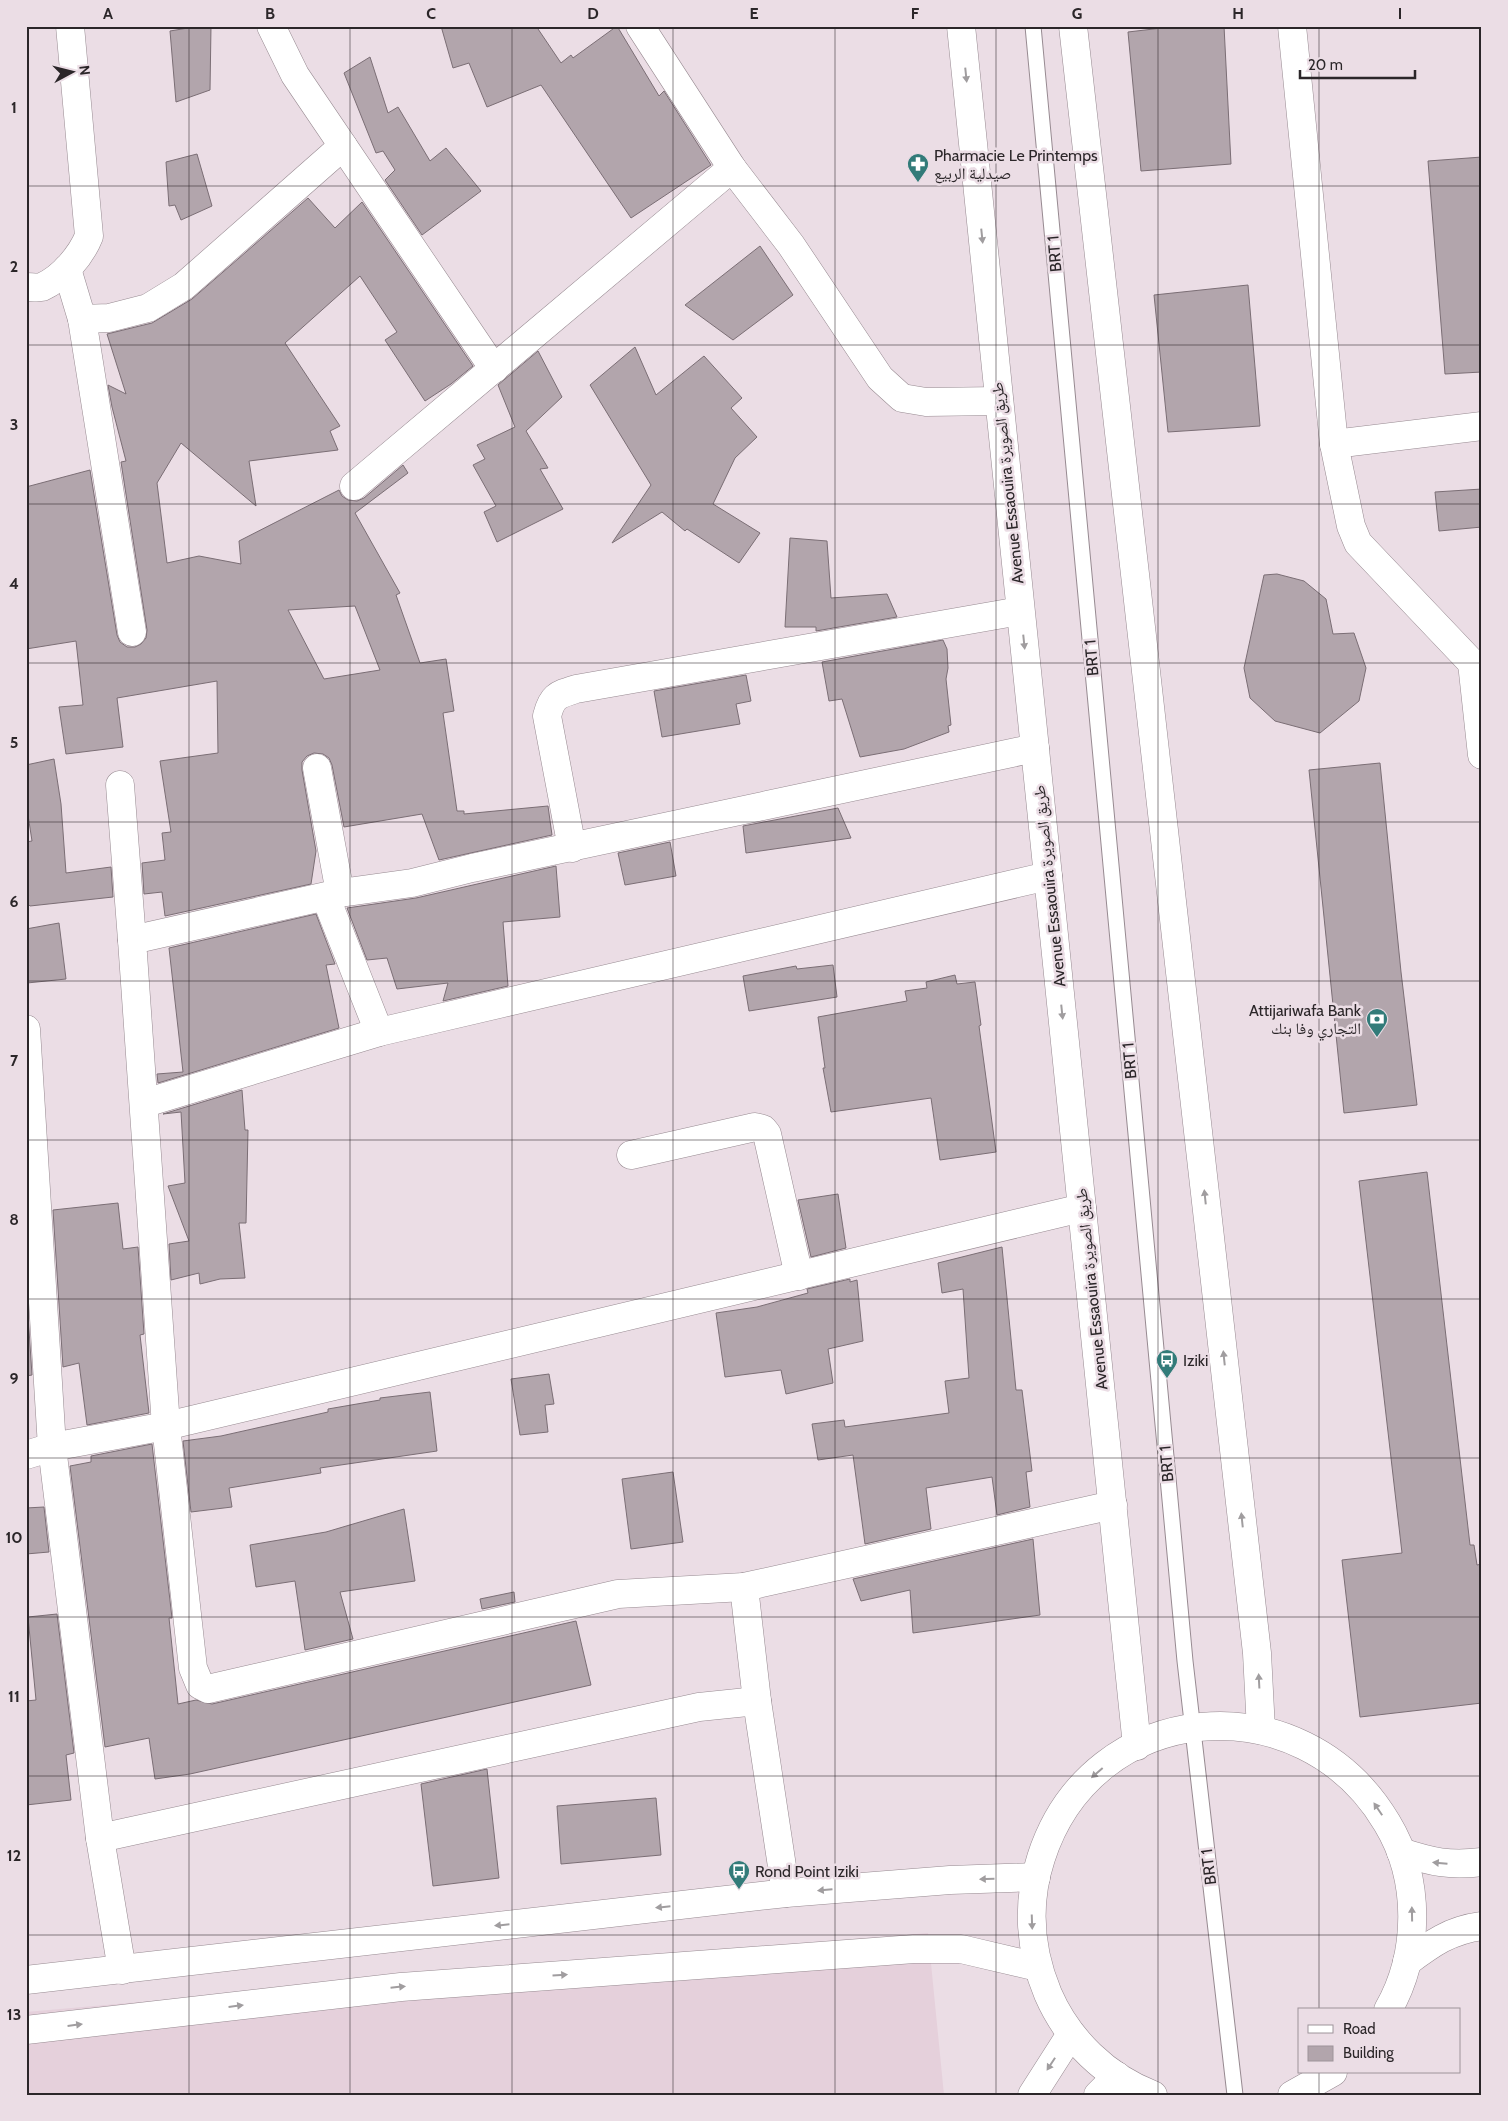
<svg xmlns="http://www.w3.org/2000/svg" width="1508" height="2121" font-family="Cabin,'Noto Naskh Arabic',sans-serif">
<rect width="100%" height="100%" fill="#ebdde5"/>
<!-- built -->
<path fill="#e5d0db" d="M 928,1933 L 944,2095 L 26,2095 L 26,2012 Z"/>
<!-- building -->
<g fill="#b2a5ac" stroke="#7b6e75" fill-rule="evenodd">
<path d="M 200,26 L 211,26 L 210,90 L 176,102 L 170,31 Z"/>
<path d="M 441,26 L 536,26 L 561,63 L 571,55 L 573,58 L 617,26 L 659,96 L 664,91 L 711,165 L 631,218 L 541,85 L 487,107 L 469,63 L 453,68 Z"/>
<path d="M 1179,26 L 1224,26 L 1231,164 L 1141,171 L 1128,32 Z"/>
<path d="M 370,57 L 388,113 L 398,107 L 430,161 L 446,148 L 481,191 L 422,235 L 385,180 L 395,170 L 383,151 L 376,153 L 344,73 Z"/>
<path d="M 197,154 L 212,206 L 181,220 L 175,205 L 169,206 L 166,162 Z"/>
<path d="M 1482,157 L 1482,372 L 1445,374 L 1428,161 Z"/>
<path d="M 308,198 L 335,228 L 362,202 L 473,366 L 451,384 L 425,401 L 385,340 L 397,332 L 360,276 L 285,343 L 340,426 L 330,431 L 338,450 L 249,461 L 256,506 L 181,443 L 157,483 L 167,563 L 199,556 L 241,564 L 239,541 L 339,490 L 342,496 L 348,500 L 357,501 L 364,498 L 403,465 L 408,473 L 355,513 L 400,593 L 396,595 L 420,663 L 446,659 L 454,711 L 443,713 L 457,811 L 464,811 L 464,814 L 548,806 L 552,835 L 439,860 L 422,814 L 344,827 L 332,765 L 329,758 L 323,754 L 314,753 L 307,756 L 302,762 L 302,770 L 316,851 L 311,884 L 165,916 L 162,892 L 144,894 L 142,863 L 165,860 L 162,833 L 171,832 L 160,761 L 218,753 L 217,681 L 117,698 L 123,747 L 66,754 L 59,707 L 83,705 L 76,641 L 26,649 L 26,487 L 90,470 L 117,635 L 120,642 L 127,647 L 135,647 L 141,644 L 146,638 L 147,630 L 121,462 L 126,461 L 112,407 L 108,385 L 126,394 L 107,334 L 152,323 L 192,299 ZM 355,606 L 380,670 L 324,679 L 288,610 Z"/>
<path d="M 760,246 L 793,295 L 733,340 L 685,305 Z"/>
<path d="M 1248,285 L 1260,426 L 1168,432 L 1154,295 Z"/>
<path d="M 635,347 L 656,395 L 704,356 L 742,398 L 731,408 L 757,437 L 735,458 L 713,504 L 760,533 L 739,563 L 687,529 L 685,531 L 662,512 L 612,543 L 651,485 L 590,385 Z"/>
<path d="M 538,351 L 562,397 L 526,431 L 548,468 L 540,469 L 563,509 L 497,542 L 484,512 L 496,506 L 473,465 L 485,459 L 477,445 L 515,427 L 498,385 Z"/>
<path d="M 1482,489 L 1482,527 L 1439,531 L 1435,492 Z"/>
<path d="M 790,538 L 827,541 L 831,598 L 887,594 L 897,617 L 816,631 L 816,627 L 785,627 Z"/>
<path d="M 1277,574 L 1304,581 L 1326,599 L 1333,634 L 1354,633 L 1366,668 L 1359,701 L 1320,733 L 1275,721 L 1250,698 L 1244,668 L 1264,575 Z"/>
<path d="M 943,640 L 947,649 L 948,668 L 946,679 L 951,725 L 948,726 L 949,732 L 904,749 L 860,757 L 842,699 L 829,701 L 822,662 Z"/>
<path d="M 746,675 L 751,701 L 736,704 L 740,724 L 662,737 L 654,691 Z"/>
<path d="M 54,759 L 61,804 L 66,873 L 111,867 L 113,897 L 30,906 L 28,904 L 26,842 L 32,841 L 26,802 L 26,765 Z"/>
<path d="M 1380,763 L 1401,972 L 1417,1105 L 1344,1113 L 1309,770 Z"/>
<path d="M 838,808 L 851,838 L 746,853 L 743,826 Z"/>
<path d="M 670,842 L 676,876 L 625,885 L 618,853 Z"/>
<path d="M 556,866 L 560,917 L 503,922 L 508,986 L 443,1001 L 448,983 L 397,989 L 387,958 L 367,960 L 347,908 L 416,898 Z"/>
<path d="M 316,914 L 335,964 L 326,965 L 339,1028 L 158,1083 L 157,1074 L 183,1072 L 169,948 Z"/>
<path d="M 59,923 L 66,979 L 27,983 L 26,929 Z"/>
<path d="M 833,965 L 837,997 L 749,1011 L 743,976 L 796,966 L 797,969 Z"/>
<path d="M 955,975 L 957,984 L 975,982 L 981,1025 L 979,1026 L 996,1152 L 940,1160 L 931,1098 L 831,1112 L 823,1068 L 825,1068 L 818,1017 L 907,1001 L 905,991 L 927,988 L 926,982 Z"/>
<path d="M 242,1090 L 245,1130 L 248,1130 L 246,1223 L 239,1223 L 245,1278 L 220,1279 L 200,1284 L 199,1273 L 171,1280 L 169,1244 L 189,1241 L 168,1186 L 185,1183 L 181,1112 L 163,1114 Z"/>
<path d="M 1427,1172 L 1470,1545 L 1474,1545 L 1477,1565 L 1482,1564 L 1482,1703 L 1360,1717 L 1342,1560 L 1402,1553 L 1359,1181 Z"/>
<path d="M 838,1194 L 846,1248 L 811,1257 L 798,1200 Z"/>
<path d="M 118,1203 L 123,1249 L 138,1247 L 144,1334 L 140,1335 L 149,1413 L 87,1425 L 79,1363 L 63,1367 L 53,1210 Z"/>
<path d="M 1002,1247 L 1016,1390 L 1022,1390 L 1032,1471 L 1026,1472 L 1030,1507 L 997,1515 L 992,1477 L 926,1488 L 931,1529 L 865,1544 L 853,1455 L 818,1460 L 812,1424 L 844,1420 L 845,1427 L 949,1413 L 945,1381 L 969,1378 L 963,1289 L 942,1293 L 938,1263 Z"/>
<path d="M 850,1279 L 850,1282 L 857,1280 L 863,1341 L 828,1349 L 833,1383 L 786,1394 L 781,1370 L 725,1377 L 716,1313 L 757,1307 L 808,1293 L 807,1289 Z"/>
<path d="M 26,1285 L 32,1375 L 26,1376 Z"/>
<path d="M 549,1374 L 554,1404 L 545,1405 L 548,1432 L 520,1435 L 511,1379 Z"/>
<path d="M 430,1392 L 437,1451 L 320,1468 L 321,1473 L 229,1488 L 232,1507 L 191,1512 L 183,1441 L 221,1436 L 328,1412 L 328,1409 L 380,1400 L 380,1398 Z"/>
<path d="M 152,1444 L 172,1618 L 169,1618 L 178,1704 L 196,1700 L 212,1704 L 576,1621 L 591,1685 L 190,1774 L 155,1779 L 149,1738 L 105,1747 L 70,1466 L 91,1462 L 91,1456 Z"/>
<path d="M 673,1472 L 683,1542 L 631,1549 L 622,1479 Z"/>
<path d="M 44,1507 L 49,1552 L 26,1554 L 26,1508 Z"/>
<path d="M 404,1509 L 415,1581 L 340,1592 L 353,1639 L 305,1650 L 295,1581 L 256,1587 L 250,1545 L 326,1532 Z"/>
<path d="M 1033,1539 L 1040,1615 L 913,1633 L 910,1590 L 861,1601 L 853,1579 Z"/>
<path d="M 514,1592 L 515,1602 L 482,1609 L 480,1599 Z"/>
<path d="M 57,1614 L 74,1753 L 66,1755 L 71,1800 L 26,1805 L 26,1701 L 36,1700 L 28,1617 Z"/>
<path d="M 487,1769 L 499,1878 L 433,1886 L 421,1784 Z"/>
<path d="M 656,1798 L 661,1855 L 561,1864 L 557,1806 Z"/>
</g>
<g fill="none" stroke-linecap="round" stroke-linejoin="round">
<!-- lane casing -->
<g stroke="#978a91" stroke-width="17">
<path id="lane" d="M 1033,26 L 1185,1661 L 1235,2095"/>
</g>
<!-- street casing -->
<g stroke="#978a91" stroke-width="29">
<g id="street">
<path d="M 271,26 L 295,75 L 494,369"/>
<path d="M 640,26 L 732,168 L 791,245 L 880,378 L 902,398 L 926,402 L 999,401"/>
<path d="M 1292,26 L 1334,444 L 1351,526 L 1358,543 L 1472,663 L 1482,668"/>
<path d="M 67,269 L 82,319 L 109,318 L 148,308 L 184,286 L 343,146"/>
<path d="M 26,287 C 31,287 38,288 42,287 C 62,278 81,256 89,236 L 70,26"/>
<path d="M 82,319 L 132,632"/>
<path d="M 1334,444 L 1482,426"/>
<path d="M 354,486 L 732,168"/>
<path d="M 1472,663 L 1482,755"/>
<path d="M 1035,748 L 472,868 L 412,883 L 340,893 L 132,940 L 166,1426 L 193,1668 L 200,1685 L 208,1689 L 618,1594 L 744,1587 L 1113,1505"/>
<path d="M 317,768 L 340,893"/>
<path d="M 120,785 L 132,940"/>
<path d="M 572,848 L 547,716 C 552,696 557,695 576,689 L 1020,611"/>
<path d="M 326,898 L 379,1032"/>
<path d="M 26,1029 L 52,1447 L 100,1838 L 122,1970"/>
<path d="M 145,1103 L 379,1032 L 1048,876"/>
<path d="M 631,1155 L 755,1127 L 763,1129 L 767,1134 L 799,1276"/>
<path d="M 26,1455 L 52,1447 L 166,1426 L 1082,1208"/>
<path d="M 744,1587 L 757,1701"/>
<path d="M 100,1838 L 699,1707 L 757,1701 L 786,1893"/>
<path d="M 1032,2095 L 1071,2034"/>
<path d="M 1098,2095 L 1117,2076"/>
</g>
</g>
<!-- secondary casing -->
<g stroke="#978a91" stroke-width="29">
<g id="secondary">
<path d="M 1401,1852 C 1432,1862 1449,1866 1482,1862"/>
<path d="M 1407,1962 C 1431,1944 1450,1930 1482,1926"/>
<path d="M 26,1980 L 786,1893 L 950,1880 L 1036,1877"/>
<path d="M 26,2030 L 401,1987 L 914,1949 L 961,1949 L 1038,1967"/>
</g>
</g>
<!-- primary casing -->
<g stroke="#978a91" stroke-width="29">
<g id="primary">
<path d="M 961,26 L 1137,1746"/>
<path d="M 1073,26 L 1257,1653 L 1261,1730"/>
<path d="M 1153,2095 C 1106,2077 1068,2040 1048,1994 C 1030,1951 1026,1904 1041,1858 C 1092,1698 1302,1680 1387,1823 C 1421,1879 1420,1954 1388,2010"/>
<path d="M 1292,2095 L 1333,2072"/>
</g>
</g>
<!-- lane -->
<use href="#lane" stroke="#fff" stroke-width="15"/>
<!-- street -->
<use href="#street" stroke="#fff" stroke-width="28"/>
<!-- secondary -->
<use href="#secondary" stroke="#fff" stroke-width="28"/>
<!-- primary -->
<use href="#primary" stroke="#fff" stroke-width="28"/>
</g>
<!-- one-way arrows -->
<defs><path id="oneway-solid" d="M-6-.8H1V-3.2L6.5 0L1 3.2V.8H-6Z" transform="scale(1.25)"/></defs>
<g fill="#a09d9f">
<use href="#oneway-solid" transform="translate(966 75) rotate(84)"/>
<use href="#oneway-solid" transform="translate(982 236) rotate(84)"/>
<use href="#oneway-solid" transform="translate(1024 642) rotate(84)"/>
<use href="#oneway-solid" transform="translate(1062 1012) rotate(84)"/>
<use href="#oneway-solid" transform="translate(1205 1197) rotate(-96)"/>
<use href="#oneway-solid" transform="translate(1224 1358) rotate(-96)"/>
<use href="#oneway-solid" transform="translate(1242 1520) rotate(-96)"/>
<use href="#oneway-solid" transform="translate(1259 1681) rotate(-93)"/>
<use href="#oneway-solid" transform="translate(1097 1773) rotate(139)"/>
<use href="#oneway-solid" transform="translate(1378 1809) rotate(-124)"/>
<use href="#oneway-solid" transform="translate(1440 1863) rotate(-175)"/>
<use href="#oneway-solid" transform="translate(987 1879) rotate(178)"/>
<use href="#oneway-solid" transform="translate(825 1890) rotate(175)"/>
<use href="#oneway-solid" transform="translate(663 1907) rotate(174)"/>
<use href="#oneway-solid" transform="translate(1412 1914) rotate(-91)"/>
<use href="#oneway-solid" transform="translate(1032 1922) rotate(88)"/>
<use href="#oneway-solid" transform="translate(502 1925) rotate(174)"/>
<use href="#oneway-solid" transform="translate(560 1975) rotate(-4)"/>
<use href="#oneway-solid" transform="translate(398 1987) rotate(-6)"/>
<use href="#oneway-solid" transform="translate(236 2006) rotate(-7)"/>
<use href="#oneway-solid" transform="translate(75 2025) rotate(-7)"/>
<use href="#oneway-solid" transform="translate(1051 2064) rotate(123)"/>
</g>
<!-- grid -->
<path fill="none" stroke="#2b2629" stroke-width="1" stroke-opacity="0.55" d="M 189,26 L 189,2095M 350,26 L 350,2095M 512,26 L 512,2095M 673,26 L 673,2095M 835,26 L 835,2095M 996,26 L 996,2095M 1158,26 L 1158,2095M 1319,26 L 1319,2010M 26,186 L 1482,186M 26,345 L 1482,345M 26,504 L 1482,504M 26,663 L 1482,663M 26,822 L 1482,822M 26,981 L 1482,981M 26,1140 L 1482,1140M 26,1299 L 1482,1299M 26,1458 L 1482,1458M 26,1617 L 1482,1617M 26,1776 L 1482,1776M 26,1935 L 1482,1935M 1319,2072 L 1319,2095"/>
<!-- icons -->
<defs>
<g id="pharmacy-pin" transform="scale(1.125)"><path d="M0 17L-7.5 6A9.5 9.5 0 1 1 7.5 6Z" fill="#327b79" stroke="#ebdde5"/><path d="M-2-6h4v4h4v4h-4v4h-4v-4h-4v-4h4Z" fill="#fff"/></g>
<g id="bank-pin" transform="scale(1.125)"><path d="M0 17L-7.5 6A9.5 9.5 0 1 1 7.5 6Z" fill="#327b79" stroke="#ebdde5"/><path d="M-6-4H6V4H-6ZM0-2.3a2.3 2.3 0 1 0 0 4.6a2.3 2.3 0 1 0 0-4.6Z" fill="#fff"/></g>
<g id="bus-pin" transform="scale(1.125)"><path d="M0 17L-7.5 6A9.5 9.5 0 1 1 7.5 6Z" fill="#327b79" stroke="#ebdde5"/><path d="M-5-6H5V4H4V6H2V4H-2V6H-4V4H-5ZM-3.5-4V0h7V-4ZM-3.5 1.2v1.5H-2V1.2ZM2 1.2v1.5H3.5V1.2Z" fill="#fff"/></g>
</defs>
<g fill-rule="evenodd">
<use href="#pharmacy-pin" x="918" y="164"/>
<use href="#bank-pin" x="1377" y="1019"/>
<use href="#bus-pin" x="1167" y="1360"/>
<use href="#bus-pin" x="739" y="1871"/>
</g>
<g text-anchor="middle" stroke-width="5" stroke-linejoin="round" paint-order="stroke">
<!-- poi labels -->
<g font-size="16" fill="#2b2629" stroke="#ebdde5" text-anchor="start">
<text x="934" y="161">Pharmacie Le Printemps<tspan x="934" dy="18">صيدلية الربيع</tspan></text>
<text x="1361" y="1016" text-anchor="end">Attijariwafa Bank<tspan x="1361" dy="18">التجاري وفا بنك</tspan></text>
<text x="1183" y="1366">Iziki</text>
<text x="755" y="1877">Rond Point Iziki</text>
</g>
<!-- street labels -->
<g font-size="16" fill="#2b2629" stroke="#ebdde5">
<text transform="translate(1054 254) rotate(-95)" y="6">BRT 1</text>
<text transform="translate(1007 483) rotate(-96)" y="6">Avenue Essaouira طريق الصويرة</text>
<text transform="translate(1091 658) rotate(-95)" y="6">BRT 1</text>
<text transform="translate(1049 886) rotate(-96)" y="6">Avenue Essaouira طريق الصويرة</text>
<text transform="translate(1129 1061) rotate(-95)" y="6">BRT 1</text>
<text transform="translate(1091 1289) rotate(-96)" y="6">Avenue Essaouira طريق الصويرة</text>
<text transform="translate(1166 1464) rotate(-95)" y="6">BRT 1</text>
<text transform="translate(1208 1867) rotate(-97)" y="6">BRT 1</text>
</g>
</g>
<!-- border -->
<rect width="1508" height="2121" fill="none" stroke="#ebdde5" stroke-width="55"/>
<!-- legend -->
<rect x="1298" y="2008" width="162" height="65" fill="#ebdde5" stroke="#9e949a"/>
<rect x="1308" y="2025" width="25" height="8" fill="#ffffff" stroke="#9e949a"/>
<text x="1343" y="2034" font-size="15" fill="#2b2629">Road</text>
<rect x="1308" y="2046" width="25" height="15" fill="#b2a5ac" stroke="#9e949a"/>
<text x="1343" y="2058" font-size="15" fill="#2b2629">Building</text>
<!-- north arrow -->
<g transform="translate(72 72) rotate(83)" stroke="#ebdde5" stroke-width="4" paint-order="stroke">
<path d="M0-4L9 19L0 12L-9 19Z" fill="#2b2629"/>
<text y="-8" font-size="14" font-weight="bold" text-anchor="middle" fill="#2b2629">N</text>
</g>
<!-- scale -->
<path d="M1300 70v8h115v-8" fill="none" stroke="#2b2629" stroke-width="2.5"/>
<text x="1308" y="70" font-size="15" fill="#2b2629" stroke="#ebdde5" stroke-width="4" paint-order="stroke">20 m</text>
<rect x="28" y="28" width="1452" height="2066" fill="none" stroke="#2b2629" stroke-width="2"/>
<g font-size="16" text-anchor="middle" font-weight="bold" fill="#2b2629">
<text x="108" y="19">A</text>
<text x="270" y="19">B</text>
<text x="431" y="19">C</text>
<text x="593" y="19">D</text>
<text x="754" y="19">E</text>
<text x="915" y="19">F</text>
<text x="1077" y="19">G</text>
<text x="1238" y="19">H</text>
<text x="1400" y="19">I</text>
<text x="14" y="113">1</text>
<text x="14" y="272">2</text>
<text x="14" y="430">3</text>
<text x="14" y="589">4</text>
<text x="14" y="748">5</text>
<text x="14" y="907">6</text>
<text x="14" y="1066">7</text>
<text x="14" y="1225">8</text>
<text x="14" y="1384">9</text>
<text x="14" y="1543">10</text>
<text x="14" y="1702">11</text>
<text x="14" y="1861">12</text>
<text x="14" y="2020">13</text>
</g>
</svg>
